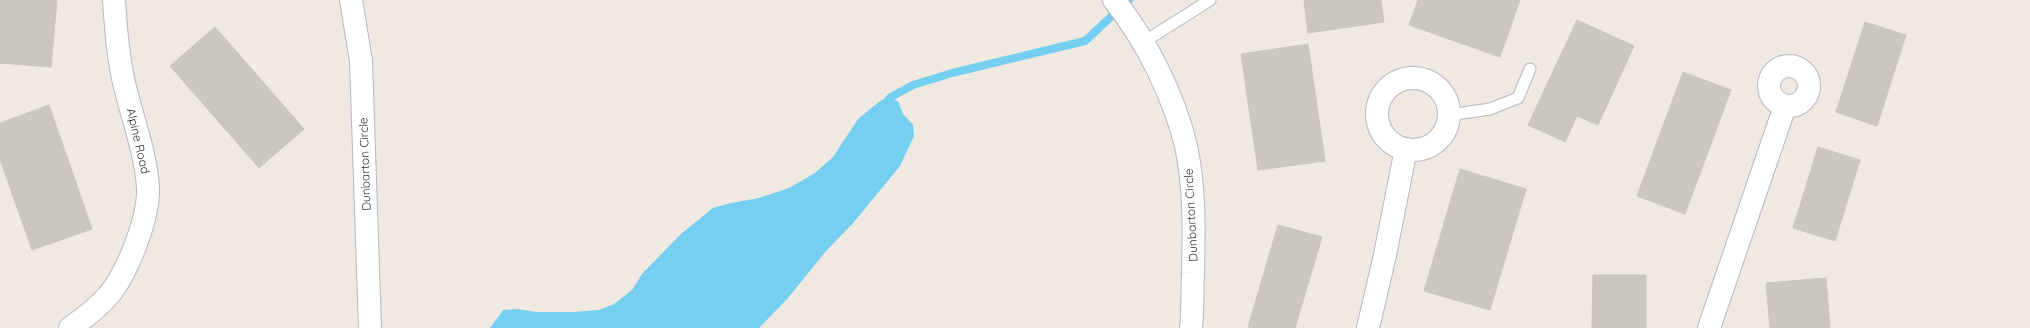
<svg xmlns="http://www.w3.org/2000/svg" width="2030" height="328" font-family="Quicksand,sans-serif">
<rect width="100%" height="100%" fill="#efe9e1"/>
<!-- water -->
<path fill="#75cff0" d="M 888,98 L 898,101 L 903,114 L 913,125 L 914,136 L 900,166 L 854,222 L 826,251 L 788,298 L 759,328 L 490,328 L 503,310 L 517,309 L 537,312 L 572,312 L 599,310 L 614,304 L 632,290 L 642,274 L 682,233 L 713,208 L 731,203 L 759,198 L 789,188 L 815,173 L 833,157 L 858,119 L 880,101 Z"/>
<g fill="none" stroke-linecap="round" stroke-linejoin="round">
<!-- stream -->
<path stroke="#75cff0" stroke-width="8" d="M 883,106 L 891,97 L 913,85 L 952,73 L 1085,41 L 1129,0"/>
</g>
<!-- building -->
<g fill="#cbc7bf" stroke="#cbc5ba">
<path d="M 0,0 L 57,0 L 51,67 L 0,63 Z"/>
<path d="M 1304,0 L 1381,0 L 1384,22 L 1308,33 Z"/>
<path d="M 1418,0 L 1520,0 L 1500,57 L 1409,25 Z"/>
<path d="M 1577,20 L 1634,46 L 1598,125 L 1577,116 L 1565,142 L 1528,125 Z"/>
<path d="M 1865,22 L 1906,35 L 1877,126 L 1836,112 Z"/>
<path d="M 215,27 L 304,129 L 259,168 L 170,66 Z"/>
<path d="M 1308,44 L 1325,161 L 1258,170 L 1241,54 Z"/>
<path d="M 1683,72 L 1731,90 L 1685,214 L 1637,196 Z"/>
<path d="M 49,105 L 92,229 L 32,250 L 0,159 L 0,123 Z"/>
<path d="M 1818,147 L 1860,160 L 1835,241 L 1793,228 Z"/>
<path d="M 1460,169 L 1526,189 L 1490,310 L 1424,291 Z"/>
<path d="M 1278,225 L 1322,237 L 1295,328 L 1253,328 L 1248,327 Z"/>
<path d="M 1593,275 L 1646,275 L 1646,328 L 1592,328 Z"/>
<path d="M 1826,278 L 1830,328 L 1770,328 L 1766,283 Z"/>
</g>
<g fill="none" stroke-linecap="round" stroke-linejoin="round">
<!-- lane casing -->
<g stroke="#b4b7c1" stroke-width="13">
<g id="lane">
<path d="M 1142,43 L 1210,0"/>
<path d="M 1449,115 L 1490,109 L 1518,98 L 1530,69"/>
</g>
</g>
<!-- street casing -->
<g stroke="#b4b7c1" stroke-width="24">
<g id="street">
<path d="M 351,0 L 361,61 L 370,328"/>
<path d="M 1114,0 C 1146,40 1174,96 1186,146 C 1195,187 1194,232 1193,273 C 1192,291 1193,310 1191,328"/>
<circle cx="1789" cy="86" r="20"/>
<circle cx="1413" cy="114" r="36"/>
<path d="M 70,328 C 83,319 96,309 107,297 C 127,275 149,218 148,188 C 146,154 133,120 125,87 C 118,59 116,29 114,0"/>
<path d="M 1368,328 L 1385,255 L 1406,149"/>
<path d="M 1709,328 L 1785,106"/>
</g>
</g>
<!-- lane -->
<use href="#lane" stroke="#fff" stroke-width="11"/>
<!-- street -->
<use href="#street" stroke="#fff" stroke-width="22"/>
</g>
<g text-anchor="middle" stroke-width="3" stroke-linejoin="round" paint-order="stroke">
<!-- street labels -->
<g font-size="12" fill="#2e2e2e" stroke="#fff">
<text transform="translate(138 141) rotate(77)" y="4">Alpine Road</text>
<text transform="translate(365 164) rotate(-92)" y="4">Dunbarton Circle</text>
<text transform="translate(1191 215) rotate(-93)" y="4">Dunbarton Circle</text>
</g>
</g>
</svg>
